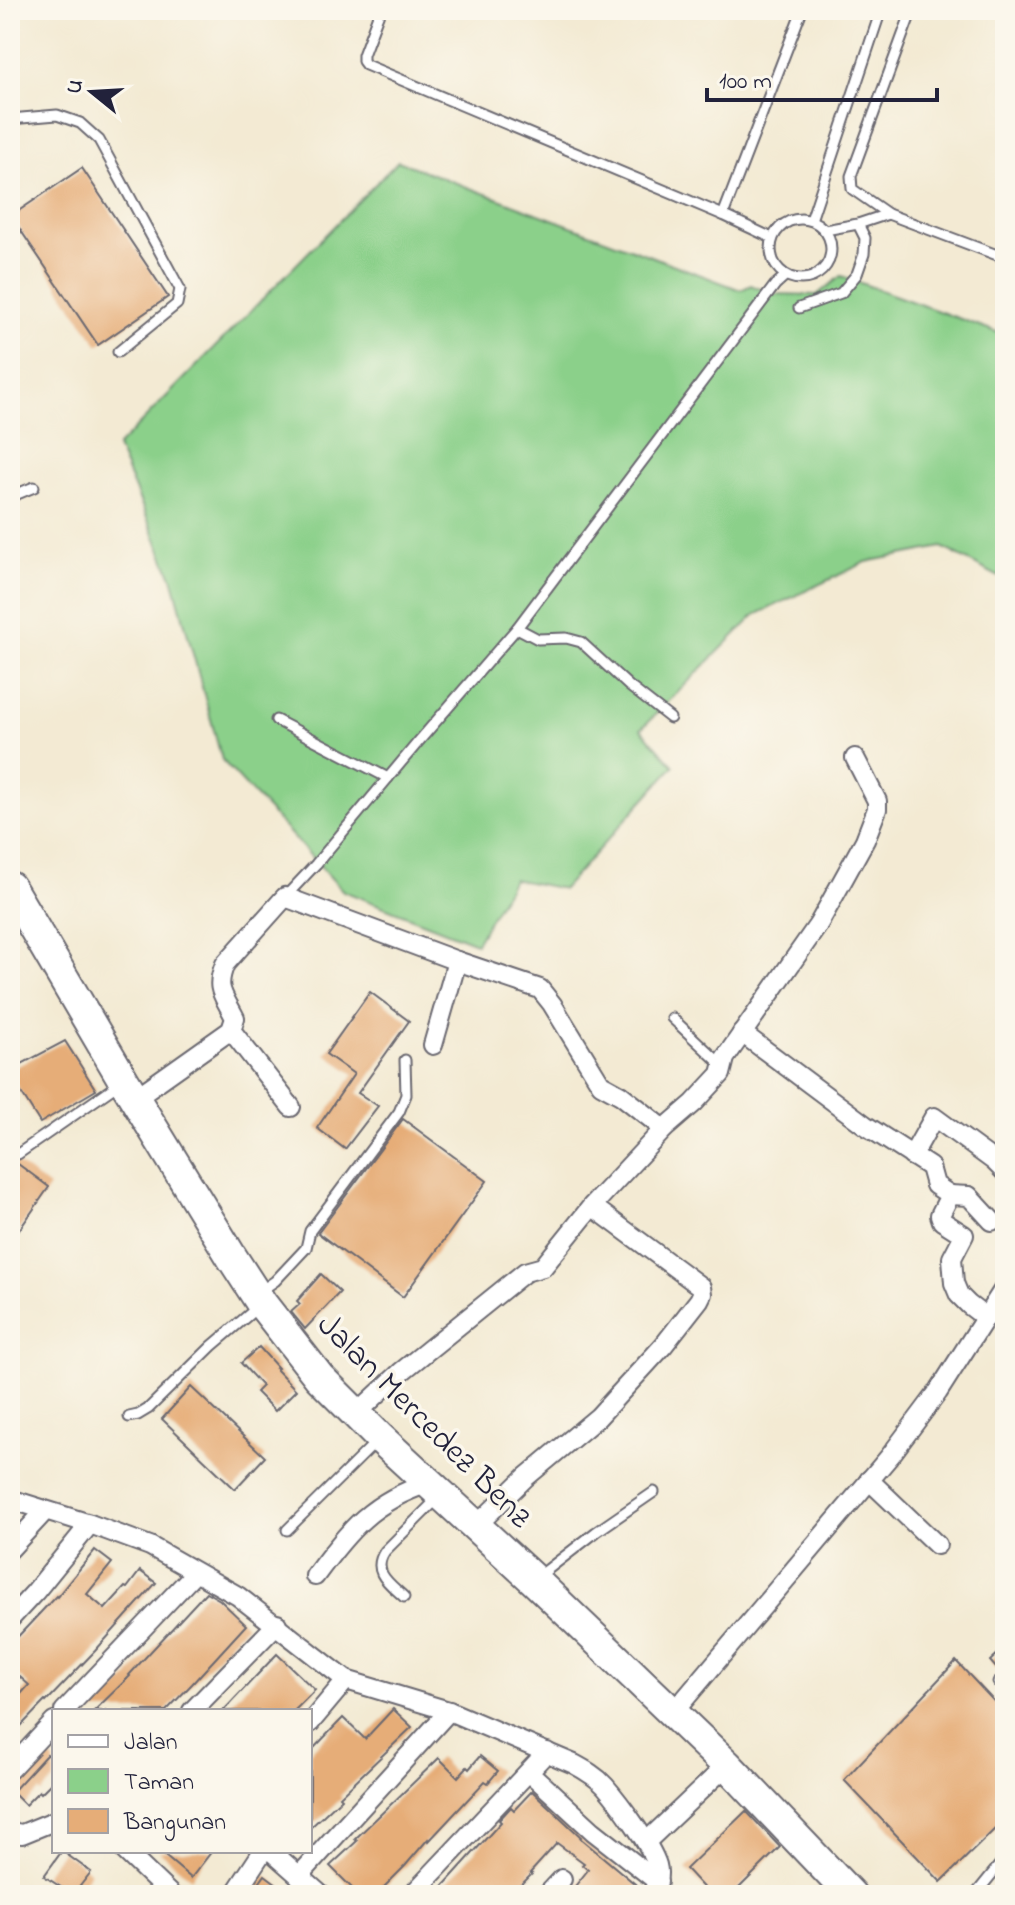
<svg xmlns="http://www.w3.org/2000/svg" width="1015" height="1905" font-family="'Indie Flower',sans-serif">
<rect width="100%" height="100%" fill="#fbf7ec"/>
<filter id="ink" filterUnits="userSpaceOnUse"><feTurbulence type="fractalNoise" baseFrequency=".0125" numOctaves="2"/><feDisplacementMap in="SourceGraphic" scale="16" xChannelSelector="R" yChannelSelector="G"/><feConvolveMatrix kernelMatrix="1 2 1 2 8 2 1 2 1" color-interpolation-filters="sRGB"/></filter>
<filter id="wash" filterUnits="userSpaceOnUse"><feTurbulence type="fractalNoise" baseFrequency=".006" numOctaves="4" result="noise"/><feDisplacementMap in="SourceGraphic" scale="32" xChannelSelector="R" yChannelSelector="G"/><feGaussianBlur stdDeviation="1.8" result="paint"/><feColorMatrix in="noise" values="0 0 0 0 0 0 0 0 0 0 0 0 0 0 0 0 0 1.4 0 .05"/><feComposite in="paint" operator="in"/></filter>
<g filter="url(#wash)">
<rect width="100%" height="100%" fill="#f3ead3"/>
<!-- green -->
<path fill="#8bd08a" stroke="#567962" stroke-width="2" d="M 398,161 L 741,290 L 751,285 L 773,294 L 817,295 L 841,276 L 1005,335 L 1005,580 L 942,547 L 866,562 L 755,615 L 641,729 L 674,766 L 563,889 L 513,879 L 476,943 L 343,891 L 222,760 L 172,577 L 117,447 Z"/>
<g id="blocks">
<!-- building -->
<g fill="#e6ad78">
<path d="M 82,168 L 168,297 L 98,345 L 11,216 Z"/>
<path d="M 370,992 L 409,1021 L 358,1093 L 378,1106 L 345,1149 L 317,1128 L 354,1074 L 326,1054 Z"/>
<path d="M 65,1041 L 96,1090 L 40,1123 L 10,1075 L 10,1070 Z"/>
<path d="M 403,1119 L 487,1181 L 403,1297 L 318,1233 Z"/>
<path d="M 10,1158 L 49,1187 L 10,1243 Z"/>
<path d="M 321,1274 L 340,1292 L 305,1329 L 291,1312 L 300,1304 L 297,1301 Z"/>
<path d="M 259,1347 L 278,1368 L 276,1369 L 296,1390 L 275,1411 L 256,1392 L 262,1386 L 241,1363 Z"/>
<path d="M 191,1387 L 265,1457 L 235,1489 L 162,1419 Z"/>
<path d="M 95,1550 L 112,1563 L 87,1594 L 105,1609 L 125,1587 L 127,1588 L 140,1571 L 156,1583 L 95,1651 L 46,1702 L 45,1701 L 19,1728 L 10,1735 L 10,1706 L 29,1685 L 10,1668 L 10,1645 L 56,1596 L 57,1597 Z"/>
<path d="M 206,1592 L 220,1600 L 246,1625 L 192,1684 L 166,1711 L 94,1711 L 130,1676 L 129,1675 Z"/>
<path d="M 1005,1647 L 1005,1678 L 990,1661 Z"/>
<path d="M 277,1654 L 315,1690 L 294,1711 L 223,1711 Z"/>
<path d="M 956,1661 L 1005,1713 L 1005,1819 L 941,1882 L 844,1780 Z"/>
<path d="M 393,1709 L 412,1727 L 340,1796 L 342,1798 L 310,1828 L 310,1752 L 343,1718 L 365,1739 Z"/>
<path d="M 47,1754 L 54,1761 L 54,1780 L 41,1793 L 39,1791 L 25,1805 L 12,1792 Z"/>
<path d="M 480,1756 L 498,1771 L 488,1783 L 485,1781 L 429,1841 L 428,1839 L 405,1866 L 376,1895 L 345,1895 L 352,1888 L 330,1866 L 357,1841 L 355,1839 L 439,1758 L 458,1777 L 467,1767 L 469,1769 Z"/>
<path d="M 532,1791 L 581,1837 L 580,1838 L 641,1889 L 640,1895 L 568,1895 L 588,1870 L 582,1865 L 584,1863 L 557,1843 L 530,1873 L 532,1874 L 511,1895 L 435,1895 L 501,1822 L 499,1820 L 511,1807 L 514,1810 Z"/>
<path d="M 746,1811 L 780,1847 L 732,1895 L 710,1895 L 686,1869 Z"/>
<path d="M 62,1851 L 91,1872 L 73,1895 L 44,1876 Z"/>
<path d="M 159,1851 L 212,1851 L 191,1878 Z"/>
<path d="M 265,1875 L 281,1887 L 275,1895 L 251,1895 Z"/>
</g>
</g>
</g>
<g filter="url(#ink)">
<use href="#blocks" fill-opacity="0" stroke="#6b6870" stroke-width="2"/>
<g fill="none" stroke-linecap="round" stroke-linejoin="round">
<!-- service casing -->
<g stroke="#6b6870" stroke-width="13">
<g id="service">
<path d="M 380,10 L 363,55 L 363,61 L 366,65 L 723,215 L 772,238"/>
<path d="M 912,10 L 851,176 L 852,189 L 888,214 L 1005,258"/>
<path d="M 10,119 L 57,115 L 80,123 L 99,140 L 180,289 L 177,304 L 118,352"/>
<path d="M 723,215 L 802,10"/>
<circle cx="801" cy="249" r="30"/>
<path d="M 811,220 L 881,10"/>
<path d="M 825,230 L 858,224 L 888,214"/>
<path d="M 799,308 L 841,293 L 857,274 L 864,254 L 865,238 L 858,224"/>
<path d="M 10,497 L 34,487"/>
<path d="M 517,628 L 538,639 L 566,638 L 581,642 L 629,686 L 670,718"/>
<path d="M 276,720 L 388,778"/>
<path d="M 285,897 L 316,864 L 419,741 L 517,628 L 775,285 L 785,276"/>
<path d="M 672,1018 L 722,1065"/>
<path d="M 18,1154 L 120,1083"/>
<path d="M 259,1292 L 275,1281 L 306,1248 L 310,1231 L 399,1112 L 406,1095 L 405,1060"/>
<path d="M 129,1417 L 138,1415 L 148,1409 L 212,1346 L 259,1306"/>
<path d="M 287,1530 L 376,1442"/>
<path d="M 538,1577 L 596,1532 L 654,1492"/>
<path d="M 404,1597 C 389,1583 371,1572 385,1551 L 437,1499"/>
<path d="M 998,1682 L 1005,1691"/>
<path d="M 975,1895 L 1005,1858"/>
</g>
</g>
<!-- minor casing -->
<g stroke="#6b6870" stroke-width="22">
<g id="minor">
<path d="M 231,1030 L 291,1107"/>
<path d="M 742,1033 L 865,1125 L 930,1167 L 935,1185 L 950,1195 L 940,1215 L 942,1221 L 964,1235 L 952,1258 L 954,1283 L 959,1295 L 969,1305 L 986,1318"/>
<path d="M 433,1045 L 457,961"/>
<path d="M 135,1098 L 231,1030 L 235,1018 C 224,995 214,990 225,964 L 285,897 L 457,961 L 540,989 L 552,1004 L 601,1084 L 621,1095 L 664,1129"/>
<path d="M 912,1156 L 934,1117 L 994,1161 L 1005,1172"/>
<path d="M 950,1195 L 969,1196 L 992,1221"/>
<path d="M 356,1414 L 401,1372 L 525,1272 L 543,1267 L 592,1206 L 664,1129 L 694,1103 L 721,1074 L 725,1058 L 818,925 L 865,840 L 877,809 L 877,801 L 855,758"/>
<path d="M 869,1480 L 937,1545"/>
<path d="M 10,1499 L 90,1524"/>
<path d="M 476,1526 L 526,1477 L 598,1417 L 663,1346 L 699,1300 L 702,1294 L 701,1287 L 592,1206"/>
<path d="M 10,1549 L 45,1511"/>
<path d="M 315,1576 C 349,1529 373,1501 429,1483"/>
<path d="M 10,1619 L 35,1592 L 90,1524 L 150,1546 L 238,1596 L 346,1680 L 449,1711 L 574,1764 C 585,1770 596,1776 605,1786 C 619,1802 651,1845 657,1865 C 660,1876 656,1885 652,1895"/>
<path d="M 64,1711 L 195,1573"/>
<path d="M 192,1711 L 277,1624"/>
<path d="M 673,1713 L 890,1456 L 938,1392 L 1005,1287"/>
<path d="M 310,1723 L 346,1680"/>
<path d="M 10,1769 L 54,1722"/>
<path d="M 529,1772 L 593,1831 L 658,1882"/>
<path d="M 10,1832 L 22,1834 L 54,1821"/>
<path d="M 646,1842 L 727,1765"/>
<path d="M 125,1851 L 171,1895"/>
<path d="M 271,1851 L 321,1895"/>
<path d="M 299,1876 L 449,1711"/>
<path d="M 234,1895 L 263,1851"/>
<path d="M 412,1895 L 547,1752"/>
<path d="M 547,1895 L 562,1879"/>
</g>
</g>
<!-- primary casing -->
<g stroke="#6b6870" stroke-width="34">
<path id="primary" d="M 10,887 L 124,1081 L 231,1256 L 262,1304 L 319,1377 L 380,1438 L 534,1580 L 727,1765 L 851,1895"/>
</g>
<!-- service -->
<use href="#service" stroke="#fff" stroke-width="9"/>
<!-- minor -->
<use href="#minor" stroke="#fff" stroke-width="18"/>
<!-- primary -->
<use href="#primary" stroke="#fff" stroke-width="30"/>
</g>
</g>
<g text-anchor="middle" stroke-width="7" stroke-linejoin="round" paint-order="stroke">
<!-- street labels -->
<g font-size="34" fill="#22223b" stroke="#fbf7ec">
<text transform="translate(426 1419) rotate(45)" y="12">Jalan Mercedez Benz</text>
</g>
</g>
<!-- margin -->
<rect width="1015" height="1905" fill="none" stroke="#fbf7ec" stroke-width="40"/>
<!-- legend -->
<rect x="52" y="1709" width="260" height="144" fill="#fbf7ec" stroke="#a4a2a5" stroke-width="2"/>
<rect x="68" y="1735" width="40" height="12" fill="#ffffff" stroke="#a4a2a5" stroke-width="2"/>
<text x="124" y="1749" font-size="24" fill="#22223b">Jalan</text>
<rect x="68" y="1769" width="40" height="24" fill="#8bd08a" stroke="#a4a2a5" stroke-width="2"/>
<text x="124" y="1789" font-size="24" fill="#22223b">Taman</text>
<rect x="68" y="1809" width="40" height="24" fill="#e6ad78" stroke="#a4a2a5" stroke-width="2"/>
<text x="124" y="1829" font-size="24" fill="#22223b">Bangunan</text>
<!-- north arrow -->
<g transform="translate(92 92) rotate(288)" stroke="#fbf7ec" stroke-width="6" paint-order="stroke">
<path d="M0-6L14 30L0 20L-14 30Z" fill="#22223b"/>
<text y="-12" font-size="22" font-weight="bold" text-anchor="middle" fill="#22223b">U</text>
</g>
<!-- scale -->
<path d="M707 88v12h230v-12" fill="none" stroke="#22223b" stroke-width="4"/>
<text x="719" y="88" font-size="24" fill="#22223b" stroke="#fbf7ec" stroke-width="6" paint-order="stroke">100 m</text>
</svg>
